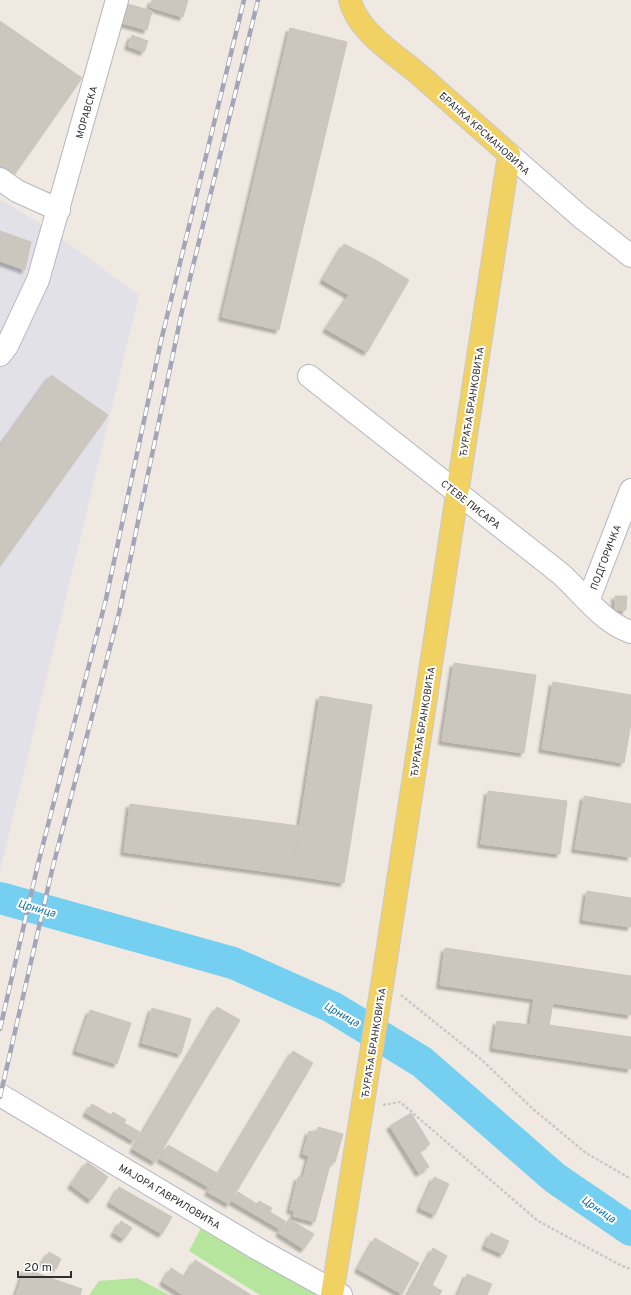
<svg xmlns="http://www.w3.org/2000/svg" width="631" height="1295" font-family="Overpass,sans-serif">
<defs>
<filter id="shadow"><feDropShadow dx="-3.5" dy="3.5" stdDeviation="1" flood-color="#0004"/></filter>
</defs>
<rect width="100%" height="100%" fill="#efe9e1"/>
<!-- industrial -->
<path fill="#e3e1e8" d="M 0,199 L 44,226 L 139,295 L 0,871 Z"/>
<!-- green -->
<g fill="#b6e59e">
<path d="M 202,1226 L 321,1295 L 260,1295 L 189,1251 Z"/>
<path d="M 137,1278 L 169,1295 L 89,1295 L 99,1281 Z"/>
</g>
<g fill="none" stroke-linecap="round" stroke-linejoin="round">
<!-- river -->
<path stroke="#75cff0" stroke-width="32" d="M 0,898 L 233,963 L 332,1007 L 422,1062 L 555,1178 L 631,1230"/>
</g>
<!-- building -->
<g fill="#cbc7bf" stroke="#cbc5ba" filter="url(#shadow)">
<path d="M 152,0 L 188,0 L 183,17 L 150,7 Z"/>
<path d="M 128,4 L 152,11 L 147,30 L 122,23 Z"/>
<path d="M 0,21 L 82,78 L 12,178 L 0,170 Z"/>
<path d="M 290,28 L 347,42 L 279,330 L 222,317 Z"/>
<path d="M 132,35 L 148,41 L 144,52 L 128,46 Z"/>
<path d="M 0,231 L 31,242 L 25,270 L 0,261 Z"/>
<path d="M 344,244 L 372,258 L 409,280 L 367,352 L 326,329 L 349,295 L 323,280 Z"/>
<path d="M 51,375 L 108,415 L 0,566 L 0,446 Z"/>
<path d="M 615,596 L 627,596 L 626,610 L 615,610 Z"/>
<path d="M 454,663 L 536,675 L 524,753 L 442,741 Z"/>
<path d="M 553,682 L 631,695 L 631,723 L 624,763 L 542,749 Z"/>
<path d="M 320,696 L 372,705 L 344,883 L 292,875 Z"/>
<path d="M 488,791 L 567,801 L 560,854 L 481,844 Z"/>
<path d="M 584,796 L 631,804 L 631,857 L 575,849 Z"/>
<path d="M 130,804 L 299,826 L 292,875 L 124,852 Z"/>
<path d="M 587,891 L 631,898 L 631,927 L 583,920 Z"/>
<path d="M 445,948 L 631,976 L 631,1015 L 553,1003 L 549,1025 L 631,1037 L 631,1069 L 493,1048 L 497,1021 L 530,1025 L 534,999 L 440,985 Z"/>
<path d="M 217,1007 L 240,1020 L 155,1162 L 133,1149 Z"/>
<path d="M 152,1008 L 191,1019 L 181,1054 L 142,1043 Z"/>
<path d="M 90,1010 L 131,1023 L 117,1064 L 76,1051 Z"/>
<path d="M 293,1051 L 313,1063 L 229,1204 L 208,1192 Z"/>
<path d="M 92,1104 L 111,1115 L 113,1112 L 126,1120 L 124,1123 L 140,1132 L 134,1141 L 86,1113 Z"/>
<path d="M 411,1113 L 430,1144 L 419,1151 L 429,1167 L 419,1173 L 390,1126 Z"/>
<path d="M 318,1127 L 343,1134 L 335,1162 L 331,1161 L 315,1222 L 293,1216 L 295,1211 L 290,1210 L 298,1177 L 303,1178 L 309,1156 L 303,1154 L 309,1131 L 317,1133 Z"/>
<path d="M 168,1145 L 217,1173 L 209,1187 L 160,1159 Z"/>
<path d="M 87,1162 L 108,1177 L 91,1200 L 71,1185 Z"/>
<path d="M 434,1177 L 449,1184 L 435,1215 L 420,1208 Z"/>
<path d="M 119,1187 L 172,1217 L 162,1234 L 110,1203 Z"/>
<path d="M 238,1192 L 257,1204 L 259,1201 L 272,1208 L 270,1212 L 285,1221 L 280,1229 L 232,1201 Z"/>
<path d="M 289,1219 L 314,1234 L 304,1249 L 279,1233 Z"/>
<path d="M 121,1221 L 132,1228 L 124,1239 L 114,1233 Z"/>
<path d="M 491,1233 L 509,1241 L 503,1254 L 485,1246 Z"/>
<path d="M 375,1238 L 419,1263 L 402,1294 L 358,1269 Z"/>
<path d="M 433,1248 L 447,1256 L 432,1285 L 442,1291 L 439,1295 L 408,1295 Z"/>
<path d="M 49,1252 L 61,1259 L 56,1269 L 43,1262 Z"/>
<path d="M 195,1260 L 251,1295 L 183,1295 L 163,1282 L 171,1268 L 185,1277 Z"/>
<path d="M 25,1269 L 82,1289 L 80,1295 L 16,1295 Z"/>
<path d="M 467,1274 L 492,1284 L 487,1295 L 458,1295 Z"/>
</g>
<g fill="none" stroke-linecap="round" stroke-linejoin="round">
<!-- minor casing -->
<g stroke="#b4b7c1" stroke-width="24">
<g id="minor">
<path d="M 509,154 L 581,217 L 631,256"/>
<path d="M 0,179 L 17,191 L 59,210"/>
<path d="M 0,355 L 7,346 L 38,280 L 117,0"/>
<path d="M 309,376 L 561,574 C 582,593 603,623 631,632"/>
<path d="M 588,601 L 631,490"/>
<path d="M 0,1095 L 258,1249 L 341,1295"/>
</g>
</g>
<!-- major casing -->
<g stroke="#c9c9c9" stroke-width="24">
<path id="major" d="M 332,1295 L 383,979 L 509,154 C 480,128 451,103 422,77 C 398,56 357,32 350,0"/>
</g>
<!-- path -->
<g stroke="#c9c9c9" stroke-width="2.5" stroke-dasharray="3 2" stroke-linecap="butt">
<path d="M 401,995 L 483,1061 L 533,1109 L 586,1153 L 631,1179"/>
<path d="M 383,1105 L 400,1102 L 538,1221 L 622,1266 L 631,1269"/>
</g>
<!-- minor -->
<use href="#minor" stroke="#fff" stroke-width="22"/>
<!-- major -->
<use href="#major" stroke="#f2d163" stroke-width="22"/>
<!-- rail casing -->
<g stroke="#a3a6b8" stroke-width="4.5">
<g id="rail">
<path d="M 0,1029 L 38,864 L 106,599 L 161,341 L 244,0"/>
<path d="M 0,1097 L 53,866 L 119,613 L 182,311 L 258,0"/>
</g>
</g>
<!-- rail -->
<use href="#rail" stroke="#fff" stroke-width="3" stroke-dasharray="9" stroke-linecap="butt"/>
</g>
<g text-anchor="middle" stroke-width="4" stroke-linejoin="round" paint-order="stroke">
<!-- street labels -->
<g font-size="10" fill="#2e2e2e" stroke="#fff">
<text transform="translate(86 112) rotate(-74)" y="4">МОРАВСКА</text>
<text transform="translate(485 133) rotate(42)" y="4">БРАНКА КРСМАНОВИЋА</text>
<text transform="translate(471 402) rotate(-81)" y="4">ЂУРАЂА БРАНКОВИЋА</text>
<text transform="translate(471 504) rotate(38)" y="4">СТЕВЕ ПИСАРА</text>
<text transform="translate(605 557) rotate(-69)" y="4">ПОДГОРИЧКА</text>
<text transform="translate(422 722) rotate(-81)" y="4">ЂУРАЂА БРАНКОВИЋА</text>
<text transform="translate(373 1043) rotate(-81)" y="4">ЂУРАЂА БРАНКОВИЋА</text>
<text transform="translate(170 1196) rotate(31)" y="4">МАЈОРА ГАВРИЛОВИЋА</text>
</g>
<!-- water labels -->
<g font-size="11" font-style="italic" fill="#0d6fa3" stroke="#fff">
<text transform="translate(37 908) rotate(16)" y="4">Црница</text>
<text transform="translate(342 1014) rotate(29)" y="4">Црница</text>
<text transform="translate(599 1209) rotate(34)" y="4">Црница</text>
</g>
</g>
<!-- scale -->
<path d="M18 1271v6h53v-6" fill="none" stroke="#2e2e2e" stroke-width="2"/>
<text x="24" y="1271" font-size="12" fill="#2e2e2e" stroke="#ffffff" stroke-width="3" paint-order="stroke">20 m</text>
</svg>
